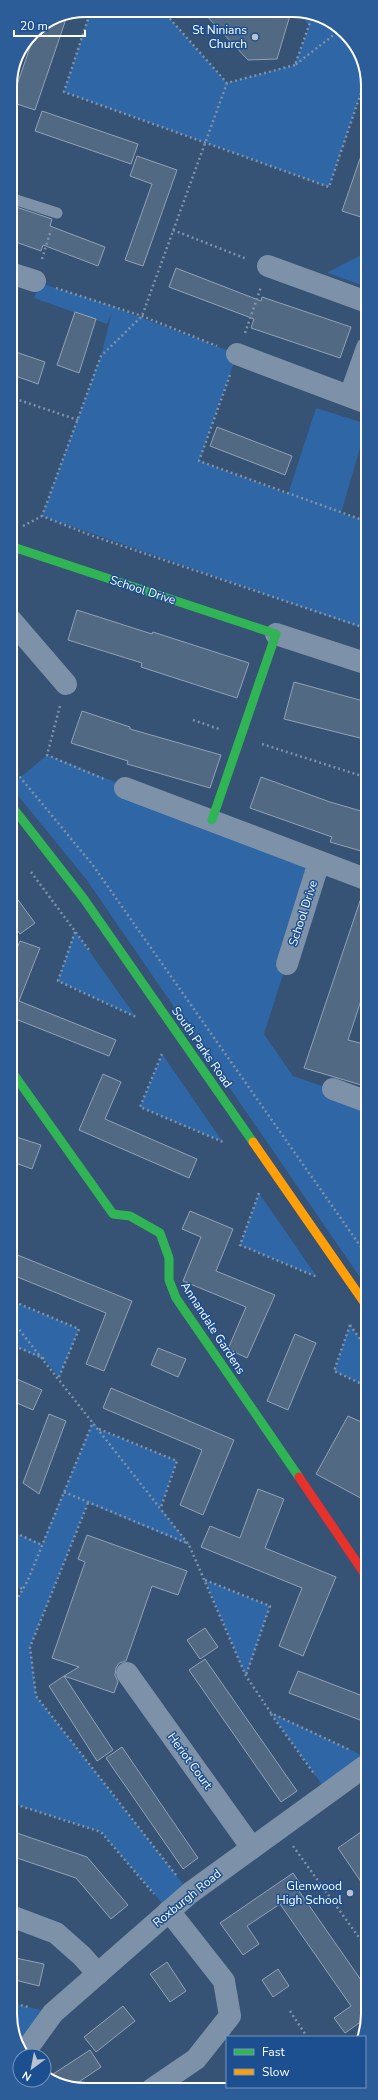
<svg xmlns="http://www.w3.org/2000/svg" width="378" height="2100" font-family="'Nunito Sans',sans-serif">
<rect width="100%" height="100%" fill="#365274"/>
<!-- green -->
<g fill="#2f66a5">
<path d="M 91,10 L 163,11 L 227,83 L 295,65 L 309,26 L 299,12 L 312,13 L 349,36 L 367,75 L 329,187 L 64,92 Z"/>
<path d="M 367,252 L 367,287 L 328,273 L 328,272 Z"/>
<path d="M 40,283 L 113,307 L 237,354 L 199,461 L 288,494 L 316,408 L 367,424 L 341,513 L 368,522 L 368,630 L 42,516 L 101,356 L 112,312 L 107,324 L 34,298 Z"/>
<path d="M 47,755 L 319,862 L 264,1034 L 293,1076 L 368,1102 L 368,1289 L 86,879 L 10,786 Z"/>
<path d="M 75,931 L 136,1017 L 58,981 Z"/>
<path d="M 162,1054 L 223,1142 L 140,1107 Z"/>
<path d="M 259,1193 L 317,1277 L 240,1245 Z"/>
<path d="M 10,1300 L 79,1329 L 59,1378 L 45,1360 L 10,1344 Z"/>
<path d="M 350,1325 L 368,1350 L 368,1387 L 334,1371 Z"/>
<path d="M 93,1422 L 99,1429 L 177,1461 L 160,1508 L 189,1545 L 88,1503 L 30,1647 L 36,1696 L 190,1893 L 169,1911 L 101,1832 L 11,1803 L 11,1610 L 22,1590 L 11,1584 L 11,1531 L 42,1544 Z"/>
<path d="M 205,1580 L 270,1606 L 246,1676 Z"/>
<path d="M 271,1713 L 368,1758 L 328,1793 Z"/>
<path d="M 11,2003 L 53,2013 L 24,2053 L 11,2024 Z"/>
</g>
<!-- building -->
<g fill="#526984" stroke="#92a2b6">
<path d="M 202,11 L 257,12 L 291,12 L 277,59 L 248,60 Z"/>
<path d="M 68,13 L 35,110 L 11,102 L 36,30 L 57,16 Z"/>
<path d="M 42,111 L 138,144 L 131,164 L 35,131 Z"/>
<path d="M 364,147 L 367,147 L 367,219 L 342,211 Z"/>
<path d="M 137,156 L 177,170 L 143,266 L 125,260 L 152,184 L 130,176 Z"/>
<path d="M 10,205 L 52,219 L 50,226 L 105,247 L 98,266 L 43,245 L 41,251 L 10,240 Z"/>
<path d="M 176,268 L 261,301 L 262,297 L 351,327 L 340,358 L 251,328 L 254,319 L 169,287 Z"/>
<path d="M 75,312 L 96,319 L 79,373 L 57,365 Z"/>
<path d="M 10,350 L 45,362 L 38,384 L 10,374 Z"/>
<path d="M 217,427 L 292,456 L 285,475 L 210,446 Z"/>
<path d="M 77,610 L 152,634 L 153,632 L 249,663 L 237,698 L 141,667 L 142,663 L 68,640 Z"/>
<path d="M 294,682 L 367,702 L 368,740 L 284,719 Z"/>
<path d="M 82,711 L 130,727 L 130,729 L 221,755 L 210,788 L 127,764 L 128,761 L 71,743 Z"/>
<path d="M 261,777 L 330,802 L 368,813 L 368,853 L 330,842 L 332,837 L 250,808 Z"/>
<path d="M 10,889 L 35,923 L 20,934 L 10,921 Z"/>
<path d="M 363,892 L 368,893 L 368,979 L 348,1040 L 368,1045 L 368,1087 L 304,1068 Z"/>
<path d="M 20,941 L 40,948 L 19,1001 L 116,1040 L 109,1056 L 13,1018 L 10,1021 L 10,966 Z"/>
<path d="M 103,1074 L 121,1082 L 105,1119 L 197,1159 L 189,1178 L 79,1130 Z"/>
<path d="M 10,1135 L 41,1145 L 32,1169 L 10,1161 Z"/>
<path d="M 190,1211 L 233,1229 L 216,1271 L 275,1295 L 247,1358 L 228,1349 L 246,1307 L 183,1281 L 201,1237 L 182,1229 Z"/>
<path d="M 10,1252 L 132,1301 L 104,1371 L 86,1364 L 106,1313 L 10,1274 Z"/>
<path d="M 295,1334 L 316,1343 L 288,1410 L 267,1401 Z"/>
<path d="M 158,1348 L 186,1359 L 178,1377 L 151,1365 Z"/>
<path d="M 10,1376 L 42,1390 L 33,1410 L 10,1400 Z"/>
<path d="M 111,1388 L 234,1440 L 203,1515 L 180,1505 L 202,1450 L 103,1408 Z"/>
<path d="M 49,1414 L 66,1421 L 39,1494 L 23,1483 Z"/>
<path d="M 348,1416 L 368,1425 L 368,1502 L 316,1474 Z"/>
<path d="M 258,1489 L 284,1499 L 265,1548 L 336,1577 L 303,1656 L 279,1646 L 302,1588 L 201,1547 L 210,1526 L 240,1538 Z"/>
<path d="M 87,1535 L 187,1571 L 178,1595 L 152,1586 L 126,1661 L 119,1663 L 116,1668 L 115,1675 L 118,1682 L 114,1693 L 64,1676 L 79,1667 L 52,1658 L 85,1562 L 78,1559 Z"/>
<path d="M 205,1628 L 218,1647 L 200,1659 L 187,1640 Z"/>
<path d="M 205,1659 L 297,1791 L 281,1802 L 189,1670 Z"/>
<path d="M 298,1671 L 368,1698 L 368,1723 L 289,1693 Z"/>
<path d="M 64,1676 L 113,1750 L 97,1761 L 49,1686 Z"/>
<path d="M 122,1747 L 198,1858 L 183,1869 L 106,1758 Z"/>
<path d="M 368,1827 L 368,1892 L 338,1848 Z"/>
<path d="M 11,1831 L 87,1857 L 128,1905 L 111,1919 L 76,1878 L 11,1856 Z"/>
<path d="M 293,1873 L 303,1888 L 299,1891 L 368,1990 L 368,2014 L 364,2025 L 362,2021 L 345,2033 L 334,2018 L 351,2006 L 280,1904 L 247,1926 L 259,1944 L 243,1955 L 220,1923 Z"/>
<path d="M 11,1957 L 44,1964 L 39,1986 L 11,1979 Z"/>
<path d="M 167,1962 L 186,1991 L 170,2002 L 150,1974 Z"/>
<path d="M 278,1969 L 289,1986 L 273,1997 L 262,1980 Z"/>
<path d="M 123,2006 L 135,2021 L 96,2052 L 84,2037 Z"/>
<path d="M 90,2050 L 101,2067 L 70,2088 L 50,2076 Z"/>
</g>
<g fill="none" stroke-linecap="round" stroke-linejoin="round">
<!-- path -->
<g stroke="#7d92a8" stroke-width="2.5" stroke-dasharray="2 3" stroke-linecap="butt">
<path d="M 91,10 L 64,92 L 329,187 L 367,75"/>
<path d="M 163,11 L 227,83"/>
<path d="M 313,14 L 295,65 L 340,30"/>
<path d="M 295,65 L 227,83 L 142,316 L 101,356 L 42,516 L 90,535 L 368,629"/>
<path d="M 173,230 L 247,259"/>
<path d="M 42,259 L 51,230"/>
<path d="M 56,288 L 142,316 L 217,346"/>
<path d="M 245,333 L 261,287"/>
<path d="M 230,375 L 199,461 L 368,522"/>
<path d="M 10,397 L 78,420"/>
<path d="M 23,526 L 42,516"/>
<path d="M 60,706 L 47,755 L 104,779"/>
<path d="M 193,720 L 219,729"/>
<path d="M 262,744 L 368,778"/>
<path d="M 10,765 L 92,864 L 368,1257"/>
<path d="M 31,872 L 89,950"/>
<path d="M 75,932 L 58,981 L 136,1017"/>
<path d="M 162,1054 L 140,1107 L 223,1142"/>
<path d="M 259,1193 L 240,1245 L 317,1277"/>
<path d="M 10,1300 L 79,1329 L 59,1377"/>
<path d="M 10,1318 L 189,1545 L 246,1676 L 271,1713 L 350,1750"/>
<path d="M 350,1325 L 368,1350"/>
<path d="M 350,1325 L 334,1371 L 368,1387"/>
<path d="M 10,1344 L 45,1359"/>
<path d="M 99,1429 L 177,1461 L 161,1507"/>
<path d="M 64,1492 L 189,1544"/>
<path d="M 88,1503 L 30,1647 L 36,1696 L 176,1875"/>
<path d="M 11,1531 L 42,1545"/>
<path d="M 205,1580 L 270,1606 L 246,1675"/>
<path d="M 11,1584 L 23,1589"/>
<path d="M 11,1610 L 27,1582 L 93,1422"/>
<path d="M 271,1714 L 315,1775"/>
<path d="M 11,1803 L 101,1832 L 154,1894"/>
<path d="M 293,1846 L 368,1950"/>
<path d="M 11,2003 L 29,2007"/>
<path d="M 290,2011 L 307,2037"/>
<path d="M 299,2089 L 302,2087"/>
</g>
<!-- lane -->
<path stroke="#7d92a8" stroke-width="11" d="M 10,198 L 57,213"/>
<!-- street -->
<g stroke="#7d92a8" stroke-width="22">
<path d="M 268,266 L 367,302"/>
<path d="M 10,273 L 35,281"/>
<path d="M 237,354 L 367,403"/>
<path d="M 350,396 L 367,348"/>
<path d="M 10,619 L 66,684"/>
<path d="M 276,634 L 368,664"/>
<path d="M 125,788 L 368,880"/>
<path d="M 287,964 L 319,862"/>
<path d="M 333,1089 L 368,1102"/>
<path d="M 127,1673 L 252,1848"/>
<path d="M 11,1916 L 56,1933 L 82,1956 L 98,1974"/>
<path d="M 24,2053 L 53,2013 L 190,1893 L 368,1764"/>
<path d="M 152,2089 L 196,2059 L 230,2016 L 224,1981 L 169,1911"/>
</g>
<!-- fast -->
<g stroke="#30b455" stroke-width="9">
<path d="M 10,546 L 276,634 L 212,820"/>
<path d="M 10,804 L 84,899 L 253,1142"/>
<path d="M 10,1069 L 113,1214 L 130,1216 L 160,1233 L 169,1258 L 169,1280 L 176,1298 L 299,1477"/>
</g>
<!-- slow -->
<path stroke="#ff9f0a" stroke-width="9" d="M 253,1142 L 368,1308"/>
<!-- jam -->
<path stroke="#e5322d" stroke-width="9" d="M 299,1477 L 368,1579"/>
</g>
<!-- markers -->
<g fill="#b9c2ce" stroke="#1b4f8f" stroke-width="1.5">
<circle cx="255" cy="37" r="4"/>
<circle cx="350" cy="1893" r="4"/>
</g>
<g text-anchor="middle" stroke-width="3" stroke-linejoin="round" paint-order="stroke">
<!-- poi labels -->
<g font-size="12" fill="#fff" stroke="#1b4f8f" text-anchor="end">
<text x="247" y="34">St Ninians<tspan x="247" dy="14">Church</tspan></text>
<text x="342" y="1890">Glenwood<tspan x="342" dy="14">High School</tspan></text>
</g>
<!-- street labels -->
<g font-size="12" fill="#fff" stroke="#1b4f8f">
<text transform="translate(143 590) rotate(18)" y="4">School Drive</text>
<text transform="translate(303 913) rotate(-72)" y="4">School Drive</text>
<text transform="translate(202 1047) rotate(55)" y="4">South Parks Road</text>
<text transform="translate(213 1328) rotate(57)" y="4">Annandale Gardens</text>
<text transform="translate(190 1761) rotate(54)" y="4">Heriot Court</text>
<text transform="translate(187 1898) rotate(-39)" y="4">Roxburgh Road</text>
</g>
</g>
<!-- crop -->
<path d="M0 0H378V2100H0ZM86 17H292A69 69 0 0 1 361 86V2014A69 69 0 0 1 292 2083H86A69 69 0 0 1 17 2014V86A69 69 0 0 1 86 17Z" fill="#2d5d98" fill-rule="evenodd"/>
<path fill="none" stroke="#fff" stroke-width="2" d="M86 17H292A69 69 0 0 1 361 86V2014A69 69 0 0 1 292 2083H86A69 69 0 0 1 17 2014V86A69 69 0 0 1 86 17Z"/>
<!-- legend -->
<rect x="226" y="2036" width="140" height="52" fill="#1b4f8f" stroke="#7695bc"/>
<rect x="234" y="2049" width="20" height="6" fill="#30b455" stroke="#7695bc"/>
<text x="262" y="2056" font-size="12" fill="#ffffff">Fast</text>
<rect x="234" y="2069" width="20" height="6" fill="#ff9f0a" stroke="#7695bc"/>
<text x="262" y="2076" font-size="12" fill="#ffffff">Slow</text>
<!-- north arrow -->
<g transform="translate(32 2068) rotate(212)"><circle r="19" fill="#1b4f8f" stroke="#7695bc"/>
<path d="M0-3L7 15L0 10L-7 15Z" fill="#b9c2ce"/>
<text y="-6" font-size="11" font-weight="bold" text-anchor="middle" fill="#ffffff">N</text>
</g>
<!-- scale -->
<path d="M14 30v6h71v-6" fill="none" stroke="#ffffff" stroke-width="2"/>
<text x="20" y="30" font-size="12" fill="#ffffff" stroke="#1b4f8f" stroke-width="3" paint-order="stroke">20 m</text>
</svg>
